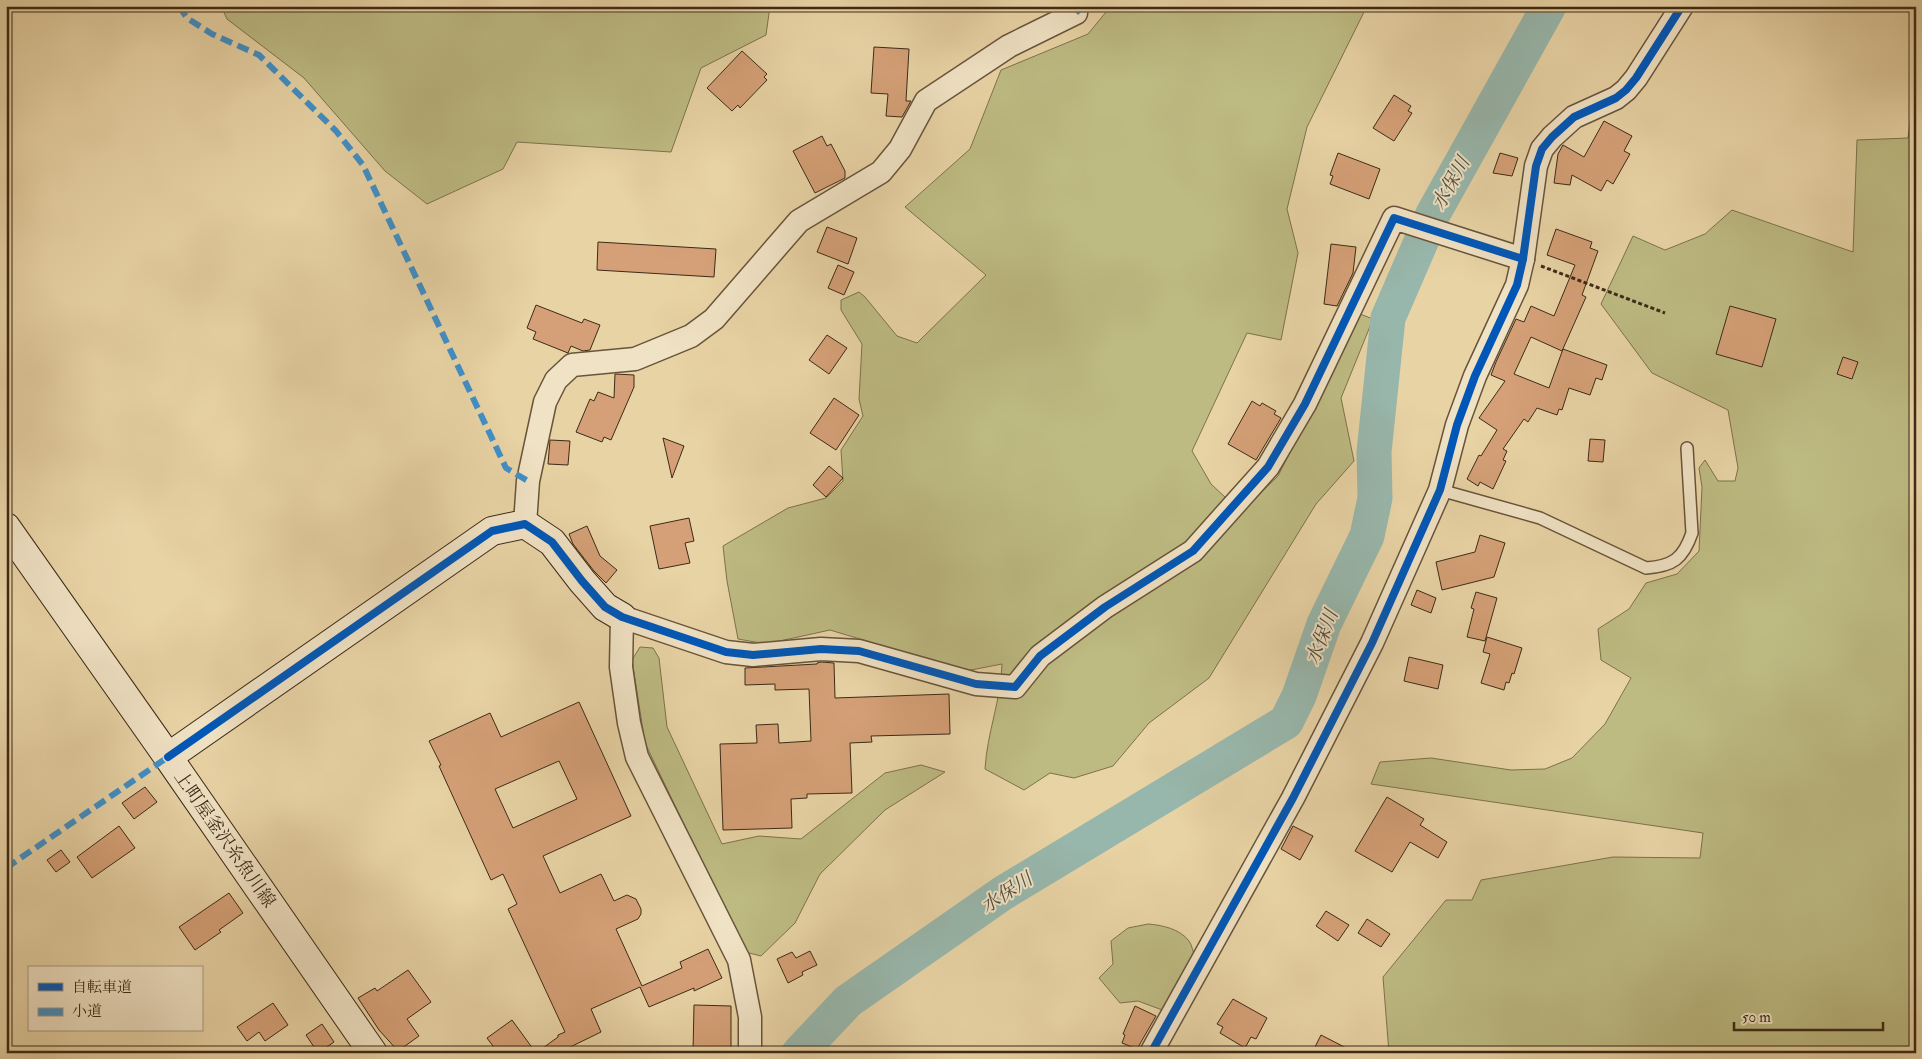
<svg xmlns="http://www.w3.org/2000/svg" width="1922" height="1059" font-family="'IM FELL Double Pica','Noto Serif JP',serif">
<rect width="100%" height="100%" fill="#e8d3a5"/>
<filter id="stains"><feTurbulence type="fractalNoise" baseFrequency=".004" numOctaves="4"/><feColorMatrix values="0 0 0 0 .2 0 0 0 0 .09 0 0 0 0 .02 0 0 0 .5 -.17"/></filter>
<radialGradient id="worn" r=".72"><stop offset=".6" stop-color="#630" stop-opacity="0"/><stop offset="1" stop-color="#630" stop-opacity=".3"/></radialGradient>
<!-- green -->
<g fill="#bdba82" stroke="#7d724c">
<path d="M 221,6 L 770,6 L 766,35 L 701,68 L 671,152 L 517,142 L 503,169 L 427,204 L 385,171 L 304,78 L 227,19 Z"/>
<path d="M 1111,6 L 1367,6 L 1307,127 L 1287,209 L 1298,253 L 1281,340 L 1247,333 L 1192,451 L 1211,484 L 1241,512 L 1278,476 L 1360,314 L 1373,319 L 1341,398 L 1354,461 L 1316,504 L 1209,678 L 1149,723 L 1113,766 L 1074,778 L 1050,773 L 1024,790 L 985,769 C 987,733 1001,700 1002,664 L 966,671 L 830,630 L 766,644 L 738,639 L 727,581 L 723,546 L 788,508 L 826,498 L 843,481 L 841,450 L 863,416 L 859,399 L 862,344 L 841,310 L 841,300 L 859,292 L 865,297 L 897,336 L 917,343 L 986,275 L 905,207 L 970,149 L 1001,70 L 1088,34 Z"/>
<path d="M 1916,80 L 1916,1053 L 1389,1053 L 1383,977 L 1446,900 L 1472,900 L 1481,880 L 1613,857 L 1700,858 L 1703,833 L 1371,784 L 1380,762 L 1431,758 L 1511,770 L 1545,769 L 1572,758 L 1605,724 L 1631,678 L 1601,660 L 1598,629 L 1629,609 L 1646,583 L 1677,574 L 1699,551 L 1702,487 L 1699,468 L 1705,460 L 1718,481 L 1735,481 L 1738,468 L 1728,410 L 1652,373 L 1601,304 L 1633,236 L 1665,250 L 1705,234 L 1732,210 L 1853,252 L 1857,140 L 1908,138 Z"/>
<path d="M 640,647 L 653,648 L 659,658 L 667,727 L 722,844 L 759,836 L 801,839 L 885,773 L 921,765 L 945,772 L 885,810 L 820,874 L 795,923 L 761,956 L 745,952 L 645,743 L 632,660 Z"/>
<path d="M 1148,924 C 1162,925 1180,929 1189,941 C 1192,945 1193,952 1195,957 L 1165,1011 L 1138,1001 L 1120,1003 L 1099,978 L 1113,964 L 1111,941 L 1128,928 Z"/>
</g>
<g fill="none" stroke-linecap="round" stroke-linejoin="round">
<!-- river -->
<path stroke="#98b7ac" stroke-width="35" d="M 799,1053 L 848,1001 L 1003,893 L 1286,722 L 1299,696 L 1324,624 L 1367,536 L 1375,498 L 1374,452 L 1388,318 L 1433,214 L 1549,6"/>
</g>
<!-- building -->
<g fill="#d5a077" stroke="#3d2a17" fill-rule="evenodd">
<path d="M 874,47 L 909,49 L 906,101 L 911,101 L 902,117 L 886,116 L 888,94 L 871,93 Z"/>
<path d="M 742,51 L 767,74 L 764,77 L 767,80 L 740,108 L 738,105 L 732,111 L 707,88 Z"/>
<path d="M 1394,95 L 1411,106 L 1408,111 L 1412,113 L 1394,141 L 1373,128 Z"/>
<path d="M 1604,121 L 1632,136 L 1624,151 L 1630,154 L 1613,184 L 1607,180 L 1601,191 L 1572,175 L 1570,185 L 1554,183 L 1558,154 L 1563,145 L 1584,157 Z"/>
<path d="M 822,136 L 827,146 L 831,144 L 845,171 L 845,178 L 815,193 L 793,151 Z"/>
<path d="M 1338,153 L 1380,169 L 1369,199 L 1330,184 L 1333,176 L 1330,175 Z"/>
<path d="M 1500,153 L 1518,158 L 1512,176 L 1493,173 Z"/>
<path d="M 827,227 L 857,238 L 848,264 L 817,252 Z"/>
<path d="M 1556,229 L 1592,242 L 1590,248 L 1598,251 L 1582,295 L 1586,297 L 1562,351 L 1531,337 L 1514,374 L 1549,388 L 1563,349 L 1607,365 L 1602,380 L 1596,378 L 1590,395 L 1569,388 L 1562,410 L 1559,409 L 1557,415 L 1537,408 L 1528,422 L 1524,419 L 1503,449 L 1507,451 L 1503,460 L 1506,461 L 1493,489 L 1480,482 L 1478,486 L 1467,479 L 1479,455 L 1481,456 L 1497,430 L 1479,418 L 1505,381 L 1491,375 L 1496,362 L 1516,319 L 1524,322 L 1531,306 L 1554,316 L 1575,265 L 1547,255 Z"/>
<path d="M 598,242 L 716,249 L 714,277 L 597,270 Z"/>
<path d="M 1331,244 L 1356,247 L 1353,273 L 1337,306 L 1324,304 Z"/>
<path d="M 838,265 L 854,272 L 844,295 L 828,288 Z"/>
<path d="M 536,305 L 582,323 L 584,319 L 600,325 L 590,350 L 583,351 L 571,346 L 568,353 L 533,339 L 536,332 L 527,328 Z"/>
<path d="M 1730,306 L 1776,319 L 1762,367 L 1716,354 Z"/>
<path d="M 827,335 L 847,348 L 829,374 L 809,360 Z"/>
<path d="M 1843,357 L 1858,362 L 1852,379 L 1837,374 Z"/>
<path d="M 615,374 L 634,375 L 634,387 L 611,440 L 604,437 L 602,442 L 576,432 L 590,399 L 594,401 L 598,392 L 614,398 Z"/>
<path d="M 834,398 L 859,415 L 836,450 L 810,433 Z"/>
<path d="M 1252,401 L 1260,406 L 1262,403 L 1276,411 L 1274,414 L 1281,418 L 1256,460 L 1228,444 Z"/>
<path d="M 663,438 L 684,446 L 672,478 Z"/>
<path d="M 1590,439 L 1605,440 L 1603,462 L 1588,461 Z"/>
<path d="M 550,440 L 570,441 L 568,465 L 548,464 Z"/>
<path d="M 829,466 L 843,478 L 826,497 L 813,485 Z"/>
<path d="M 689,518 L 694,541 L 685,543 L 690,563 L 659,569 L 650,526 Z"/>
<path d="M 587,526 L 600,556 L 617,570 L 606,583 L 594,571 L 573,544 L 569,534 Z"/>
<path d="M 1480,535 L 1505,543 L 1494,577 L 1442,590 L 1436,562 L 1475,552 Z"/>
<path d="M 1417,590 L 1436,598 L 1431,613 L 1411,605 Z"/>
<path d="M 1476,592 L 1497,598 L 1485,641 L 1467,637 L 1474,609 L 1471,608 Z"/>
<path d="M 1487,637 L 1522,648 L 1514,674 L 1512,673 L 1509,683 L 1506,682 L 1504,690 L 1481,683 L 1490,654 L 1483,652 Z"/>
<path d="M 1409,657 L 1443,665 L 1438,689 L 1404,681 Z"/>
<path d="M 821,662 L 834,663 L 835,698 L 949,694 L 950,734 L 871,736 L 872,742 L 850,743 L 852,793 L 807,794 L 807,798 L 791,799 L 792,828 L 723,830 L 720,744 L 757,743 L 756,725 L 778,724 L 779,743 L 811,741 L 809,689 L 775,690 L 775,684 L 745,685 L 745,668 L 817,664 L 817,663 Z"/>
<path d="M 579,702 L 631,816 L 543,856 L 560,893 L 601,874 L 614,901 L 627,895 L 636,899 L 641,909 L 641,914 L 638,919 L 616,929 L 642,986 L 682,968 L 680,962 L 708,949 L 722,978 L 694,991 L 694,988 L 649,1007 L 640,987 L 591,1009 L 601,1032 L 558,1053 L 536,1053 L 558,1037 L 558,1035 L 565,1032 L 508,909 L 517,904 L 503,874 L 491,880 L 439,766 L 441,765 L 429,741 L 490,713 L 501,737 ZM 559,761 L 577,799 L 513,828 L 495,789 Z"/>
<path d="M 145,787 L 157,802 L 134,819 L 122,803 Z"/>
<path d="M 1387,797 L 1424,819 L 1420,825 L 1447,842 L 1438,858 L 1410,842 L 1392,872 L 1355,851 Z"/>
<path d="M 119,826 L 135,848 L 92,878 L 77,857 Z"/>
<path d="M 1293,826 L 1313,836 L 1300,860 L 1281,849 Z"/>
<path d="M 61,850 L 70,862 L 56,872 L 47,860 Z"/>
<path d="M 229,893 L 243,913 L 219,930 L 221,932 L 195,950 L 179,927 Z"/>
<path d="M 1326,911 L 1349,925 L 1338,941 L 1316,926 Z"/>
<path d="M 1367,919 L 1390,934 L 1381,947 L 1358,933 Z"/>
<path d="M 810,951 L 817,965 L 802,972 L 803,975 L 788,983 L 777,959 L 792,952 L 796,958 Z"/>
<path d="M 408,970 L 431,1002 L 407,1019 L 419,1036 L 398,1051 L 379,1030 L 358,998 L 375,988 L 377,991 Z"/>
<path d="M 1233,999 L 1267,1018 L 1256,1039 L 1251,1037 L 1245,1048 L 1220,1033 L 1223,1027 L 1217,1024 Z"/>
<path d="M 273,1003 L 288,1025 L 265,1041 L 259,1032 L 247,1041 L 237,1027 Z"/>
<path d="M 694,1005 L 731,1006 L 731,1053 L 693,1053 Z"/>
<path d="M 1135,1006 L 1156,1016 L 1137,1049 L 1122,1043 L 1125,1035 L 1123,1034 Z"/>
<path d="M 512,1020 L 536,1053 L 498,1053 L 487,1038 Z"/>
<path d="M 322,1024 L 334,1042 L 318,1053 L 306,1035 Z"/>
<path d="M 1321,1035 L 1356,1053 L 1312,1053 Z"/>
</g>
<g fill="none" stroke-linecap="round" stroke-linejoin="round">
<!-- lane casing -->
<g stroke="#68543a" stroke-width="14">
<path id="lane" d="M 1440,490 L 1540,518 L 1646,568 C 1673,566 1683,559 1692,533 L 1687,448"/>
</g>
<!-- street casing -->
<g stroke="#68543a" stroke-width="25">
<g id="street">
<path d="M 525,524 L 528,481 L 545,402 L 556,380 L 572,365 L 635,359 L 691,336 L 714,319 L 799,221 L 881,172 L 900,149 L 926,101 L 1009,46 L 1076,13"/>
<path d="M 750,1053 L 750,1017 L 739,960 L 637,757 L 629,723 L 621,667 L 622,617 L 726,652 L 753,655 L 821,649 L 859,651 L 976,684 L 1015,687 L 1040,656 L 1105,607 L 1193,551 L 1268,467 L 1305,404 L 1394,218 L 1523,259"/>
<path d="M 1151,1053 L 1293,798 L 1372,643 L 1440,490 L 1457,425 L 1475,376 L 1517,285 L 1523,259 L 1536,166 L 1542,149 L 1552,137 L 1574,117 L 1616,98 L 1626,90 L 1636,78 L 1682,6"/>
</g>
</g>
<!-- secondary casing -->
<g stroke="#3d2a17" stroke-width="30">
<g id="secondary">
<path d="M 6,527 L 168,757 L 373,1053"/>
<path d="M 168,757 L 492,531 L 525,524 L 552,542 L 582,581 L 605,607 L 622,617"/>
</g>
</g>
<!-- path -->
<path stroke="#3d2a17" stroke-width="3" stroke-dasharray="4 2.5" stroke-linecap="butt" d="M 1541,266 L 1665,313"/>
<!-- lane -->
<use href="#lane" stroke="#f0e2c4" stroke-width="11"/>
<!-- street -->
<use href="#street" stroke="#f0e2c4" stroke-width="22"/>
<!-- secondary -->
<use href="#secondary" stroke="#f0e2c4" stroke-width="28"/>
<!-- quiet -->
<g stroke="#3f90c9" stroke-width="6" stroke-dasharray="12 6" stroke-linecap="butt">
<path d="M 179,6 L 187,18 L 212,34 L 259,55 L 336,131 L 363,165 L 506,468 L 528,481"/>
<path d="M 1076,13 L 1083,6"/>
<path d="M 6,868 L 168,757"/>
</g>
<!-- cycleway casing -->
<g stroke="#f0e2c4" stroke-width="11">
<g id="cycleway">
<path d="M 168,757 L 492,531 L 525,524 L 552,542 L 582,581 L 605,607 L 622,617 L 726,652 L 753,655 L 821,649 L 859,651 L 976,684 L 1015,687 L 1040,656 L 1105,607 L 1193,551 L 1268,467 L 1305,404 L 1394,218 L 1523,259"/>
<path d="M 1151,1053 L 1293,798 L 1372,643 L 1440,490 L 1457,425 L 1475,376 L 1517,285 L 1523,259 L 1536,166 L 1542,149 L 1552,137 L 1574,117 L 1616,98 L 1626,90 L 1636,78 L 1682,6"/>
</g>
</g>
<!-- cycleway -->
<use href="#cycleway" stroke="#0057b8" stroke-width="8"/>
</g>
<g text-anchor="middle" stroke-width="4" stroke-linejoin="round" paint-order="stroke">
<!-- street labels -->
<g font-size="18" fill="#3d2a17" stroke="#f0e2c4">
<text transform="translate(225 839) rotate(55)" y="6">上町屋釜沢糸魚川線</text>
</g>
<!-- water labels -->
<g font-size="19" font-style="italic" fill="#544d3c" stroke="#f0e2c4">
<text transform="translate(1450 183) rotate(-61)" y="7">水保川</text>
<text transform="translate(1321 637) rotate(-69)" y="7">水保川</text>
<text transform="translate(1006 892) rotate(-33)" y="7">水保川</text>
</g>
</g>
<!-- margin -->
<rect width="1922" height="1059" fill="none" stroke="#e8d3a5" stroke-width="25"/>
<rect x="8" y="8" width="1907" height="1044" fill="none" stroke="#3d2a17" stroke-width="2.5"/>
<rect x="12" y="12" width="1897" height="1034" fill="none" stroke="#3d2a17"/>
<!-- legend -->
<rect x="28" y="966" width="175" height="65" fill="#f0e2c4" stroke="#a8987f"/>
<rect x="38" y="983" width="25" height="8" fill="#0057b8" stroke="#a8987f"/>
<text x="72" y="992" font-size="15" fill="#3d2a17">自転車道</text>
<rect x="38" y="1008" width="25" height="8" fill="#3f90c9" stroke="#a8987f"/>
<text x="72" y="1016" font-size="15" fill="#3d2a17">小道</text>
<!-- scale -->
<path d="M1734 1022v8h149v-8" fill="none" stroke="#3d2a17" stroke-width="2.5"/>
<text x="1742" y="1022" font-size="15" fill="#3d2a17" stroke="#f0e2c4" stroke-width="4" paint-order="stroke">50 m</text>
<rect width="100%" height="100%" filter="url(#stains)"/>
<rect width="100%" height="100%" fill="url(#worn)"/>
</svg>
